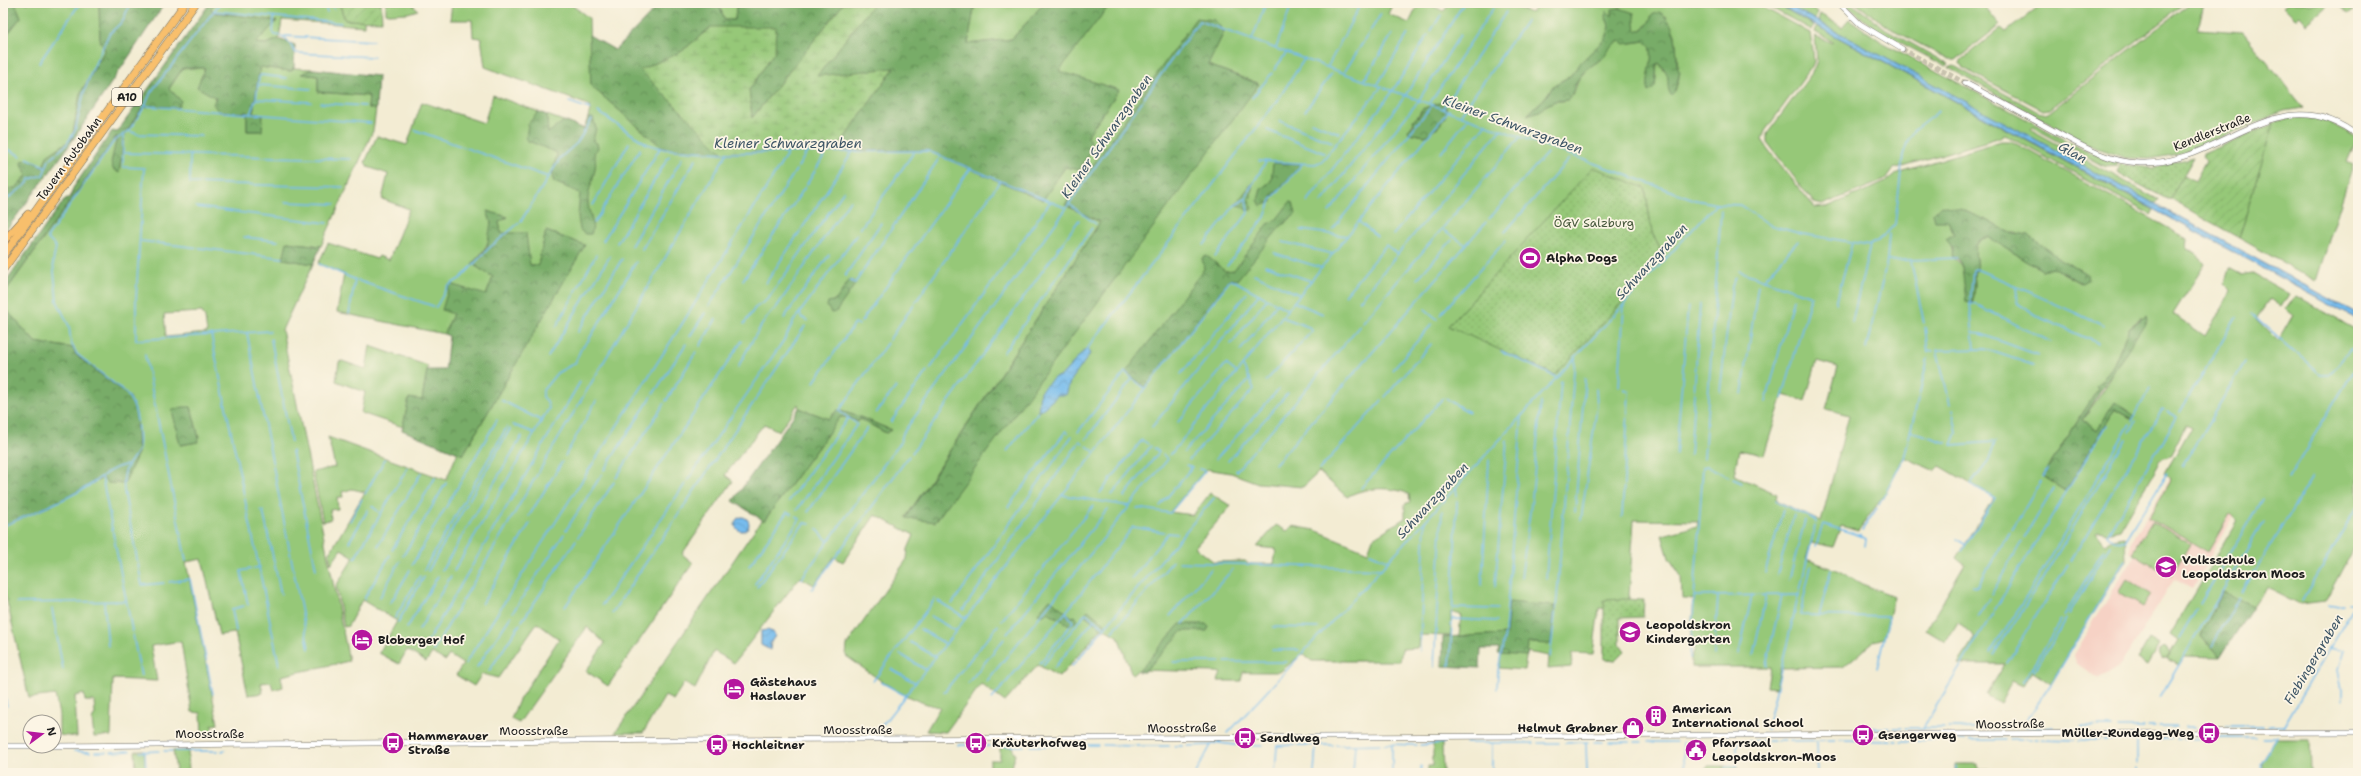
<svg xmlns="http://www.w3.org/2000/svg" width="2361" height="776" font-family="'Shantell Sans',sans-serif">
<defs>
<pattern id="forest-crowns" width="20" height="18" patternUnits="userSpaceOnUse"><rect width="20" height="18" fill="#78ac68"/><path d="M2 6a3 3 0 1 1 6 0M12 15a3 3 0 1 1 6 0" fill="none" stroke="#628b55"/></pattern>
<pattern id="wetland-marsh" width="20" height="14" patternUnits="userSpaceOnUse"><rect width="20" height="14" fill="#96c878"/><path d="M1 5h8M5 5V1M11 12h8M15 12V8" fill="none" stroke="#81ab67"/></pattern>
<pattern id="cemetery-stones" width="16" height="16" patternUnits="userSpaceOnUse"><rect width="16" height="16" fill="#96c878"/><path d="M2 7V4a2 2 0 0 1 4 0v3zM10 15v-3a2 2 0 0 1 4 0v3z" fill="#81ab67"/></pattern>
<pattern id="park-dots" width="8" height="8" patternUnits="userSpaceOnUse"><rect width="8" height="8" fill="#96c878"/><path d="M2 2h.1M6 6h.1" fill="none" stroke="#81ab67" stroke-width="1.8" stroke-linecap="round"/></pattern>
<pattern id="garden-furrows" width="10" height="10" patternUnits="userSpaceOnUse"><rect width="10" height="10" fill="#96c878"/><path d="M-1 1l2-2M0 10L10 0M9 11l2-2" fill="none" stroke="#81ab67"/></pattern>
<pattern id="water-waves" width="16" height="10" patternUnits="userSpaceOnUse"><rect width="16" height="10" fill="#76bced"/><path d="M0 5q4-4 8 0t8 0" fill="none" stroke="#66a1cb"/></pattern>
</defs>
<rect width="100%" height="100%" fill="#fcf5e5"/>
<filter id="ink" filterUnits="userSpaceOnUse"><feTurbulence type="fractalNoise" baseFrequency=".025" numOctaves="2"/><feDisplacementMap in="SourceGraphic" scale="8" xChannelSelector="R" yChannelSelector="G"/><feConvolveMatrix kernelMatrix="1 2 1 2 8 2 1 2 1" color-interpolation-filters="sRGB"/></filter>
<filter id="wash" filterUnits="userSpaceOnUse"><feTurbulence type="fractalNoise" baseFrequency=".012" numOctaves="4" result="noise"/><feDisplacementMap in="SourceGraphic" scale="16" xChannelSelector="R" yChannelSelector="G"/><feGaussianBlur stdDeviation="0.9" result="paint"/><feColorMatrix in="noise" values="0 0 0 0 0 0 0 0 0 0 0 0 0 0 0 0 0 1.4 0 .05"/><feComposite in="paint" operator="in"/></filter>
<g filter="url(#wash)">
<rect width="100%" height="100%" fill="#f3ecd3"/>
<!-- built -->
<path fill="#f6d2c5" d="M 2171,476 L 2234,514 L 2192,589 L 2174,579 L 2121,665 L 2099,679 L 2076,663 L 2074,655 L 2135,554 L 2130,552 L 2131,543 Z"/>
<!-- grass -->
<g fill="#96c878" stroke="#59724a" fill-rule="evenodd">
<path d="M 15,3 L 99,3 L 100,40 L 105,50 L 80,94 L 72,139 L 47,156 L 43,167 L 30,160 L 27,175 L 16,188 L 3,189 L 3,40 L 21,17 Z"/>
<path d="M 215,3 L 339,3 L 345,20 L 364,20 L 364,26 L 282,20 L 279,39 L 266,44 L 255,43 L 277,21 L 213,12 L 211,8 Z"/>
<path d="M 386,3 L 414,3 L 414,7 L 418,10 L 408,13 L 389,14 L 386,13 Z"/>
<path d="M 452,3 L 569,3 L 589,18 L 591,86 L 664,149 L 723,153 L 928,151 L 1043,199 L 1119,90 L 1058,71 L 1111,3 L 1393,3 L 1388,14 L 1409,23 L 1419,3 L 1425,3 L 1444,11 L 1449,3 L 1504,3 L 1531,13 L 1538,3 L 1755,3 L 1810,33 L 1813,50 L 1814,62 L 1811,68 L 1765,131 L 1762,139 L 1767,148 L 1815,208 L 1827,207 L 1886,182 L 1897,173 L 2001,141 L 2011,141 L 2188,239 L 2187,249 L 2195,253 L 2205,264 L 2173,314 L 2205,336 L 2231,291 L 2224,284 L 2229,268 L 2242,275 L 2252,273 L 2289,294 L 2281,307 L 2270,299 L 2256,319 L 2278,341 L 2293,315 L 2286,309 L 2294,298 L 2297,297 L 2358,331 L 2358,540 L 2325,601 L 2300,604 L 2266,587 L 2253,606 L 2223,592 L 2201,635 L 2220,658 L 2184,657 L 2179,665 L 2167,659 L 2178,640 L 2170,634 L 2237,521 L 2230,514 L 2208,552 L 2149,517 L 2171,479 L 2165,473 L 2191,428 L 2186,425 L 2170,456 L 2162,459 L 2120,530 L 2106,533 L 2100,531 L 2096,532 L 2105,544 L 2111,539 L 2125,537 L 2126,560 L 2051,683 L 2033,671 L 2023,686 L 2012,681 L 2000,704 L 1986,695 L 2005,664 L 1958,664 L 1976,637 L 1958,622 L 1946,642 L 1926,630 L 1965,564 L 1957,558 L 1994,497 L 1940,466 L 1935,471 L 1904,457 L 1887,491 L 1858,531 L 1841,526 L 1833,547 L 1811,542 L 1806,559 L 1839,571 L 1862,584 L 1894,596 L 1884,638 L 1874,641 L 1843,667 L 1780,668 L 1776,688 L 1767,687 L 1770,667 L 1691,667 L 1691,658 L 1695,649 L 1690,641 L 1694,599 L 1682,599 L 1681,576 L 1669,558 L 1662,535 L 1697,526 L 1698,521 L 1634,520 L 1628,612 L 1599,608 L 1593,654 L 1573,653 L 1571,667 L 1548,669 L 1549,656 L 1527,652 L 1524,670 L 1499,668 L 1504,635 L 1459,636 L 1461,615 L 1451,612 L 1451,636 L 1419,635 L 1418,648 L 1402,649 L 1400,661 L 1312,661 L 1302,654 L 1280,672 L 1243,672 L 1241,681 L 1218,681 L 1221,673 L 1216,672 L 1138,670 L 1132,675 L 1118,636 L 1102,628 L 1059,677 L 1038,665 L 1005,702 L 981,684 L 946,732 L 926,731 L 940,707 C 904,701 875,676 846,656 L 847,645 L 907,559 L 908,549 L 914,535 L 875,515 L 843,562 L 834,557 L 814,585 L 800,577 L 734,663 L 714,651 L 695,689 L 684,683 L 673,700 L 665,696 L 643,733 L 615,733 L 762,519 L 764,521 L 840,417 L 849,417 L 858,422 L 860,419 L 886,433 L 891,430 L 860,417 L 837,410 L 829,419 L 799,408 L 798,404 L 779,431 L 764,424 L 725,475 L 733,481 L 682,554 L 693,563 L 608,686 L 586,671 L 605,643 L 587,627 L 519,723 L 511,719 L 519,700 L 559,639 L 537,623 L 498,678 L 482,674 L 474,686 L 456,675 L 463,664 L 449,655 L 445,661 L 432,653 L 426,662 L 407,650 L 399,664 L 379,653 L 397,621 L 362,600 L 348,626 L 344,627 L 336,586 L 354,557 L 341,549 L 331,564 L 329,554 L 365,492 L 352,489 L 342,492 L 343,497 L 337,497 L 338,509 L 330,510 L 331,519 L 323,522 L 313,472 L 335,467 L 328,437 L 446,480 L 458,452 L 463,455 L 584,245 L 546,231 L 538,265 L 530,265 L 501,233 L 499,222 L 508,217 L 488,212 C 496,235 487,248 472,264 L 493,277 L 487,295 L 453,314 L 444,334 L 337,312 L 344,274 L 318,264 L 328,243 L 377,259 L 379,256 L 389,260 L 409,209 L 382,199 L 388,174 L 368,167 L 365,162 L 377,136 L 407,145 L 422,102 L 484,123 L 493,95 L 585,129 L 591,106 L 485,67 L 481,38 L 473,37 L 472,20 L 450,20 ZM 1624,11 L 1634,13 L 1635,31 L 1640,31 L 1649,23 L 1652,15 L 1666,16 L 1675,35 L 1679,78 L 1675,91 L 1669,84 L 1670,79 L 1659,63 L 1657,64 L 1655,87 L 1650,74 L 1652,55 L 1650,45 L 1644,41 L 1632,43 L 1620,41 L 1612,45 L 1601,60 L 1590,66 L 1579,78 L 1573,95 L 1563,101 L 1555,101 L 1528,114 L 1544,99 L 1554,85 L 1570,76 L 1606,38 L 1610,27 L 1605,16 L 1607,12 L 1612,17 ZM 1224,32 L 1208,65 L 1258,83 L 906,517 L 1100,222 L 1065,205 ZM 1439,103 L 1446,107 C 1449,120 1434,129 1425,136 L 1409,133 L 1409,130 L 1422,109 ZM 1645,188 L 1652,233 L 1661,251 L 1448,326 L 1498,274 ZM 1960,209 L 1994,224 L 2008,232 L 2016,232 L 2041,245 L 2065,262 L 2087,274 L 2081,283 L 2052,267 L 2042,270 L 1988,237 C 1969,242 1977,257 1977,271 L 1974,271 L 1975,285 L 1973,303 L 1966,301 C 1965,289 1967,264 1954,259 L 1949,237 L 1954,234 L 1948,221 ZM 2142,317 L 2104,390 L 2082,420 L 2097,430 L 2115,402 L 2132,419 L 2115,409 L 2066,491 L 2043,476 L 2098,389 L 2096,387 L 2113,366 L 2129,328 ZM 1817,361 L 1838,367 L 1826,409 L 1849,415 L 1821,522 L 1776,500 L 1777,494 L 1734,475 L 1739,450 L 1764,455 L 1783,395 L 1805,401 ZM 1206,469 L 1231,473 L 1258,483 L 1303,487 L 1319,472 L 1347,497 C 1363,487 1391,486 1409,494 L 1410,502 L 1405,504 L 1405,518 L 1373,538 L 1368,552 L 1315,530 L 1293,526 L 1287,531 L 1276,525 L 1257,547 L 1276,549 L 1274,564 L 1249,564 L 1245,561 L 1214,562 L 1195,547 L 1231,506 L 1210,493 L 1193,515 L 1170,512 Z"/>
<path d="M 718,3 L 756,3 L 736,7 L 735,20 L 725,20 Z"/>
<path d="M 975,3 L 1044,3 L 1012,39 L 967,44 Z"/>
<path d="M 1762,3 L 1775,3 L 1814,25 L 1812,30 Z"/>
<path d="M 1784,3 L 1798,3 L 1818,12 L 1815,20 Z"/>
<path d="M 1844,3 L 1851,3 L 1886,29 L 1949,65 L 1947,67 L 1875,29 Z"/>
<path d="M 1855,3 L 1982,3 L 2000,25 L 1956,60 L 1949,60 L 1890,28 Z"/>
<path d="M 2043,3 L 2185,3 L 2050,109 L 2043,110 L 1963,68 L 1960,63 L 1962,59 L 2001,28 L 2006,32 Z"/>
<path d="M 2190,3 L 2204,3 L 2198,29 L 2243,32 L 2303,108 L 2284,111 L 2179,154 L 2149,159 L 2125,158 L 2091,146 L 1949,68 L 1954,66 L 2038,112 L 2047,114 Z"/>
<path d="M 2289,3 L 2330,3 L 2307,24 L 2299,15 L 2297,20 L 2284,7 Z"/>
<path d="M 2336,3 L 2358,3 L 2358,6 L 2348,14 Z"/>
<path d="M 1820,14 L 1842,27 L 1849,19 L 1882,42 L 2084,150 L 2117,163 L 2117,166 L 2106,167 L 2032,127 L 2030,129 L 2159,200 L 2156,205 L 1818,22 Z"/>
<path d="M 1817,26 L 2154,210 L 2151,215 L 2003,134 L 2001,137 L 1893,169 L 1885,180 L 1822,205 L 1814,203 L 1767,142 L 1767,134 L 1812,73 L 1817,61 L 1815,36 L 1832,43 L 1833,42 L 1815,32 Z"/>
<path d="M 260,67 L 290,71 L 294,68 L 314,69 L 302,74 L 318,76 L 318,92 L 369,96 L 368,108 L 376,109 L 373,131 L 321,246 L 287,242 L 284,259 L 313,264 L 282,330 L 349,661 L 281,676 L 283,687 L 273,690 L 271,682 L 261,683 L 263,693 L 248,695 L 235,633 L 219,635 L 202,559 L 186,562 L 218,724 L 212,725 L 213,733 L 202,735 L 201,713 L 192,712 L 181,641 L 151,646 L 157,681 L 113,679 L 111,736 L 94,737 L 92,720 L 95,714 L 94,701 L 85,701 L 84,694 L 75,696 L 77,737 L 59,735 L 59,715 L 55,695 L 29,698 L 6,597 L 3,597 L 3,526 L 50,506 L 103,477 L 124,484 L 138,453 L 130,397 L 76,355 L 73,348 L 35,342 L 3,306 L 3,295 L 118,135 L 119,172 L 125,134 L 142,108 L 151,106 L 177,108 L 181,101 L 169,89 L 183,68 L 205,68 L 219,112 L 247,113 L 247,131 L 261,131 L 253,113 ZM 202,312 L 205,318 L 207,333 L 166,337 L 164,314 ZM 191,407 L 199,438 L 197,442 L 181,445 Z"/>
<path d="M 2297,117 C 2319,118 2339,124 2357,139 L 2347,162 L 2353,165 L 2316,281 L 2239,238 L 2273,122 Z"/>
<path d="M 370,346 L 428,366 L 422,401 L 409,399 L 403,427 L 361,413 L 365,392 L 336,381 L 339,362 L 342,361 L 366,369 Z"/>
<path d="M 2152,521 L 2190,544 L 2171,576 L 2133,553 Z"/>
<path d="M 2127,579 L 2151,595 L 2143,607 L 2119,592 Z"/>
<path d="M 2149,639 L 2159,645 L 2147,666 L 2137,660 Z"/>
<circle cx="2164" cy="653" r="5.5"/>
<path d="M 2276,739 L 2310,739 L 2311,773 L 2265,773 L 2262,761 Z"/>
<path d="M 1433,743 L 1442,744 L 1443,773 L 1428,773 L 1428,766 L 1433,766 Z"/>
<path d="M 1000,746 L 1012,747 L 1015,754 L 1011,773 L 990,773 L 990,760 L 1000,760 Z"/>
<path d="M 188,750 L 189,773 L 152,773 L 176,771 L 173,751 Z"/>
<path d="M 135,751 L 144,751 L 146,773 L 136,773 Z"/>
<path d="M 1955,764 L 1978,764 L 1978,769 L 1989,769 L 1989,773 L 1955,773 Z"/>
<path d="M 1723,766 L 1738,767 L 1738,773 L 1723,773 Z"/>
</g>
<!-- forest -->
<g fill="url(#forest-crowns)" stroke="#4a6442">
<path d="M 3,3 L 15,3 L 21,17 L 3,40 Z"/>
<path d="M 99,3 L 165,3 L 64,153 L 3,234 L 3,189 L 16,188 L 27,176 L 21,161 L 30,160 L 43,167 L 47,156 L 72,139 L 80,94 L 105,50 L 100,40 Z"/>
<path d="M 210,3 L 215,3 L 211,8 L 213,12 L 277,21 L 256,43 L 266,44 L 279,39 L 295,45 L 294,68 L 290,71 L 260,67 L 253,113 L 263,115 L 262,131 L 247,131 L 247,113 L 219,112 L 213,104 L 216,98 L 197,87 L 205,68 L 183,68 L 169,88 L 181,101 L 177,108 L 151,106 L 142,108 L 125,134 L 119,173 L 113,169 L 111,163 L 117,136 L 3,295 L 3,285 L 65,199 L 70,197 L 73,188 L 112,131 L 117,132 Z"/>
<path d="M 661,3 L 718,3 L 725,20 L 735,20 L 736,7 L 756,3 L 844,3 L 752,118 L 749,90 L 775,51 L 711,27 L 681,52 L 640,70 L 723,153 L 664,149 L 591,86 L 589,35 L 615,50 Z"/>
<path d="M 874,3 L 975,3 L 968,44 L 1012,39 L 1044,3 L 1111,3 L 1059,71 L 1119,90 L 1087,136 L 1094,147 L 1079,170 L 1065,167 L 1043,200 L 928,151 L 836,150 L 894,68 L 816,77 Z"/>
<path d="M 1619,8 L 1634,13 L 1636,31 C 1645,31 1649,23 1652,15 L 1659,12 C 1677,21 1677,50 1677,68 L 1680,72 L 1675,91 L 1671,95 C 1664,84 1674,78 1659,63 L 1657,64 L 1655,87 L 1649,92 C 1644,81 1655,61 1650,45 L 1644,41 L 1624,44 L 1620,41 C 1606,48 1610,53 1600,60 C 1593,65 1584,70 1579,78 C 1574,85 1574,93 1568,100 L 1555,101 L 1545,106 L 1540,111 L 1527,115 L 1544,99 L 1554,85 L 1570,76 L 1581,62 L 1606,38 L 1610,27 L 1605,16 L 1607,11 L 1612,16 L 1612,9 Z"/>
<path d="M 1196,18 L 1215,20 L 1224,32 L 1208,65 L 1259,84 L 935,522 L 906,518 L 1100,222 L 1065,205 Z"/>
<path d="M 314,69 L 378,76 L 376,109 L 368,108 L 369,96 L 318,92 L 318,76 L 301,74 Z"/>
<path d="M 1439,103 L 1446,107 C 1449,119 1435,131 1425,136 L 1409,133 L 1408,130 L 1414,125 L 1413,120 L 1419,116 L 1422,109 Z"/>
<path d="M 538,112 L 547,115 L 548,133 L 564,121 L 584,129 L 588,118 L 593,118 L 596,128 L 593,141 L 597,143 L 598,148 L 594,153 C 600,171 587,186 588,203 C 588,211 596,225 591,234 L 585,234 L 580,230 L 578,216 L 580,193 L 554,182 L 552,176 L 557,153 L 526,140 L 528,124 Z"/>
<path d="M 1273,163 L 1302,164 L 1272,197 L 1272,202 L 1261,206 L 1258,200 L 1261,189 L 1271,181 Z"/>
<path d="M 1253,182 L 1250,202 L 1252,209 L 1247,211 L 1243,206 L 1235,205 Z"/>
<path d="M 1290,202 L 1293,203 L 1296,214 L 1280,227 L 1237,280 L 1231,278 L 1146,388 L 1126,372 L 1204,269 L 1202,258 L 1207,256 L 1225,271 L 1234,270 L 1269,223 L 1276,220 Z"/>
<path d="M 1941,205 L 1960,209 L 1989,221 L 2008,232 L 2028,235 L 2065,262 L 2087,274 L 2088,279 L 2082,283 L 2052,267 L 2042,270 L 1988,237 C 1969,241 1977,257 1977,271 L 1974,271 L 1975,285 L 1973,304 L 1966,301 L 1962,267 L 1959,260 L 1952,256 L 1953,248 L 1946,239 L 1954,234 L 1948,221 L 1935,221 L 1933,213 Z"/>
<path d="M 487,211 L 508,217 L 499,222 L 501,233 L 526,233 L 530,265 L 538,265 L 546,231 L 585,245 L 463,455 L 402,430 L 409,398 L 422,400 L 427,370 L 445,370 L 449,336 L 444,334 L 453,314 L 442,310 L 450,284 L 486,295 L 493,277 L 472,264 L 487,248 L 491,222 Z"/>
<path d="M 287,242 L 321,246 L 313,264 L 283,259 Z"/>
<path d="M 850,279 L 856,283 L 836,312 L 831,313 L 827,306 L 828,302 L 836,300 Z"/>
<path d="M 3,306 L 35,342 L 73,348 L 76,355 L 130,397 L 136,413 L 138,453 L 124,484 L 108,483 L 103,478 L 50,506 L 3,526 Z"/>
<path d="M 2146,316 L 2147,320 L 2082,420 L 2097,430 L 2115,402 L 2135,416 L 2133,419 L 2115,409 L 2066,491 L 2043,476 L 2098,389 L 2096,387 L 2113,366 L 2129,328 Z"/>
<path d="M 183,407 L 191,407 L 199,438 L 198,442 L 180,445 L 172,410 Z"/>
<path d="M 799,408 L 829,419 L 837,410 L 860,417 L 891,430 L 886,433 L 860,419 L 858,422 L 849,417 L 840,417 L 764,521 L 733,501 Z"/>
<path d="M 2223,592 L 2253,606 L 2220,658 L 2201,635 Z"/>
<path d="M 1050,599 L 1072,617 L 1075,616 L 1078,619 L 1071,626 L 1048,612 L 1042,616 L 1038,613 Z"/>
<path d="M 1509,602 L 1555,606 L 1551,644 L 1528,643 L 1527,656 L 1498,654 L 1499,649 L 1481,649 L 1480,668 L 1442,666 L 1443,637 L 1506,634 Z"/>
<path d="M 1088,610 L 1106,625 L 1102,629 L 1084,614 Z"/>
<path d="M 1180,624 L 1206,624 L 1209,627 L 1207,631 L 1183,631 L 1144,672 L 1138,672 Z"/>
</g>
<!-- wetland -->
<path fill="url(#wetland-marsh)" stroke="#59724a" d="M 844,3 L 874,3 L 817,76 L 894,68 L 836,150 L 723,153 L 640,70 L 681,52 L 711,27 L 776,27 L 775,51 L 749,90 L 752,118 Z"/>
<!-- cemetery -->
<path fill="url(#cemetery-stones)" stroke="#59724a" d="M 1708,766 L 1723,766 L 1723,773 L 1689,773 L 1704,772 Z"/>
<!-- park -->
<g fill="url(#park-dots)" stroke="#59724a">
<path d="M 2194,157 L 2170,199 L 2167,199 L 2117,173 L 2120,164 L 2152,168 Z"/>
<path d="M 1593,167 L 1645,188 L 1652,233 L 1661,251 L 1662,259 L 1555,375 L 1448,326 Z"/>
<path d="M 1624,599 L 1644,600 L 1643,617 L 1620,618 L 1620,644 L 1625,651 L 1616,660 L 1604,659 L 1604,600 Z"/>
</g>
<!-- garden -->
<g fill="url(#garden-furrows)" stroke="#59724a">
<path d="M 339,3 L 381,3 L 382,21 L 345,20 Z"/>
<path d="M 2273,124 L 2239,238 L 2170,199 L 2183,175 L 2195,181 L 2206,161 L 2202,157 L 2203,154 Z"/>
</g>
<!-- water -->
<g fill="url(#water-waves)" stroke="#496c84">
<path d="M 1775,3 L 1784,3 L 2358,314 L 2358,320 Z"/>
<path d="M 1087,348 L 1090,354 L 1070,382 L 1066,395 L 1058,395 L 1038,413 L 1040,391 L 1055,377 L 1061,376 Z"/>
<circle cx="742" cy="524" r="7"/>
<path d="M 767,630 L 773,632 L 775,636 L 771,642 L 770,650 L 761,645 L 761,631 Z"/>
</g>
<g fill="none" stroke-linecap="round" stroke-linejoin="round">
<!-- stream -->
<g stroke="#76bced" stroke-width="1.5">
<path d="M 324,3 L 327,12"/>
<path d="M 332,3 L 334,9"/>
<path d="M 1233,7 L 1235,3"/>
<path d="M 214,11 L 341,23"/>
<path d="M 274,17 L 273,33 L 275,35 C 290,36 288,44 296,53 L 374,57"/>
<path d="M 1431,31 L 1441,15"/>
<path d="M 285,36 L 373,41"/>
<path d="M 1252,40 L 1266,3"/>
<path d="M 1276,48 L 1292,3"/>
<path d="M 39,63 L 80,3"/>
<path d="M 1328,66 L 1361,3"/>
<path d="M 1274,70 L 1287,52"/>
<path d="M 1345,71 L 1381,14"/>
<path d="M 1365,79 L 1393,33"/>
<path d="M 1378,84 L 1408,34"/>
<path d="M 259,85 L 311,89"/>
<path d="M 1252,98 L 1272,73"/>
<path d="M 257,99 L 311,102"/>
<path d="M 569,102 L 590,109"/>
<path d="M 320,103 L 365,106"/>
<path d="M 1430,103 L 1494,7"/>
<path d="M 146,106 L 371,123"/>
<path d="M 1443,108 L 1506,12"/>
<path d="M 1305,111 L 1332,73"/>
<path d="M 598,112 L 647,144 L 664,149 L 723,153 L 928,151 L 1066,208 L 1199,21 L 1696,200 L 1716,204"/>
<path d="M 250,114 L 256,99 L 259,77 L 261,75 L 287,78"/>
<path d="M 1461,114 L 1526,21"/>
<path d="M 1280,121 L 1332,142"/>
<path d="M 1311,122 L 1339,133"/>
<path d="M 415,130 L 548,177"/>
<path d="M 1267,130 L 1324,153"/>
<path d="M 129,131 L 137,134 L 202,136"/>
<path d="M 123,134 L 123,167 L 144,168 L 136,299 L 136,340 L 270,331"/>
<path d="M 3,147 L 21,156"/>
<path d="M 123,153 L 350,159"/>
<path d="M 1441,153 L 1468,118"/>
<path d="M 190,155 L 190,183 L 343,187"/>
<path d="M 27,158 L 46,167"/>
<path d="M 1259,161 L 1315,164 L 1322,161 L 1382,86"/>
<path d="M 798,167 L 807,152"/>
<path d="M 807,184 L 827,151"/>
<path d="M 3,202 L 27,184 L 30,179 L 43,175 L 49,160 L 66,145 L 75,131 L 84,92 L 92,70 L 109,34 L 123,21 L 130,3"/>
<path d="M 285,202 L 335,204"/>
<path d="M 1307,202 L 1390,95 L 1428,35"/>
<path d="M 1321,203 L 1403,99 L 1464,3"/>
<path d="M 1069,204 L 1096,224"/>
<path d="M 593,205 L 629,143"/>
<path d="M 196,207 L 327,223"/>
<path d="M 1329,212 L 1417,103 L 1460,35"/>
<path d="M 1489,219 L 1547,153"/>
<path d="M 521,221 L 561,157 L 577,143 L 592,119"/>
<path d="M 1359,222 L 1377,236"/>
<path d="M 594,223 L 640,149"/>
<path d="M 860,229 L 914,152"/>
<path d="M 1333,229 L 1433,104"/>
<path d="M 1442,229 L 1466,245"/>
<path d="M 1300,230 L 1347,236"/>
<path d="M 1505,232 L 1569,159"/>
<path d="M 1393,235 L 1486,124"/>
<path d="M 244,237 L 278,241"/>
<path d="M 141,241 L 283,258"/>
<path d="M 603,241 L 660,148"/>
<path d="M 1283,242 L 1333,254"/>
<path d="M 617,243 L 669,156"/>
<path d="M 1204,245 L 1234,206 L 1245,199"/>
<path d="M 631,246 L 682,158"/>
<path d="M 642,249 L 696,159"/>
<path d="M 1274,253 L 1322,268"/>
<path d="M 1215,257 L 1248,213 L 1246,199 L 1249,190 L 1266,162"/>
<path d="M 1887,261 L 1957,258"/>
<path d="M 1911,261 L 1924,323"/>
<path d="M 319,264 L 356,280 L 436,307 L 448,286 L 461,278 L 488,249 L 519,223"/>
<path d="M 1265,265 L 1311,281"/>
<path d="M 1227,266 L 1265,217 L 1271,200 L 1302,164"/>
<path d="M 1739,271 L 1811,296 L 1782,399"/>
<path d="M 1254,274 L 1300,295"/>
<path d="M 845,276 L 881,223"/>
<path d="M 1417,279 L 1452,240"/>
<path d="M 743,280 L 805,187"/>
<path d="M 849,280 L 855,283 L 940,157"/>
<path d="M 1764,280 L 1798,241"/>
<path d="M 766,283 L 853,151"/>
<path d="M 2016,286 L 2104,326"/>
<path d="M 1345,295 L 1386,245 L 1397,254"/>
<path d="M 1359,301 L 1500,130"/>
<path d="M 1294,302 L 1323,314"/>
<path d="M 1836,303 L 1852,243"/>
<path d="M 1970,304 L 1975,304 L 2051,342"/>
<path d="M 709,306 L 796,170"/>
<path d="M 1425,309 L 1437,319"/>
<path d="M 800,313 L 801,317 L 808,321"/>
<path d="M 349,314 L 355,280"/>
<path d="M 2252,314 L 2321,375 L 2329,375 L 2350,350 L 2354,350 L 2358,354"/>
<path d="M 1440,315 L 1506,240"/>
<path d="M 784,318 L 829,255"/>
<path d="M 861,322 L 970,169"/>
<path d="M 1852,322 L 1870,245"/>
<path d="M 744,324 L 755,308 L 768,299 L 844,191"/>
<path d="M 556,327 L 596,255"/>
<path d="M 1925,327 L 1928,353"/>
<path d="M 578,332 L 622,259"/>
<path d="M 247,333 L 309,649"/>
<path d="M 1972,333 L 1981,334 L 2038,355"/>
<path d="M 211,334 L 279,665"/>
<path d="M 690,336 L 705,313"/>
<path d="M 271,339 L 291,442"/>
<path d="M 889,340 L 1000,181"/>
<path d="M 1231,344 L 1267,299"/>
<path d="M 700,346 L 716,319"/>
<path d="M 1087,349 L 1277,101 L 1305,58"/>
<path d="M 1866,349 L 1887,261 L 1889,234"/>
<path d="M 1974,349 L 1970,304 L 1973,270 L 1976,269 L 2016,286 L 2018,303 L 2041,318 L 2097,343"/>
<path d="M 1928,350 L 1933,351"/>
<path d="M 1240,351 L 1277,304"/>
<path d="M 1501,351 L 1556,377"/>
<path d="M 1003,353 L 1092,228"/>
<path d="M 145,355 L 186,561"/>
<path d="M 548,357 L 610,256"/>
<path d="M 738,367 C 746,352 764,316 776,308 L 850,200"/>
<path d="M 930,369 L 1050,202"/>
<path d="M 1392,370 L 1432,324"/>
<path d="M 1181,374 L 1247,293"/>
<path d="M 1266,381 L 1312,331 L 1311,328 L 1282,317"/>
<path d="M 814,382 L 855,323 L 859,325"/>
<path d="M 1619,386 L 1624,305"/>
<path d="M 1720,392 L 1732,286 L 1736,277"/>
<path d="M 654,393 L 686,344"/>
<path d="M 1742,394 L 1758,285"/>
<path d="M 1385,397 L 1431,344"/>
<path d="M 1446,399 L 1469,412"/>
<path d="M 501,400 L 542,421"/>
<path d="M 666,401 L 696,352"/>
<path d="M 1766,402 L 1793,299"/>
<path d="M 1950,404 L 1937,350 L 1985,349 L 2033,365"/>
<path d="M 1952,409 L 1957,433 L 1952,445 L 1993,442"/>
<path d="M 2180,412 L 2236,318"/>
<path d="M 876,413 L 896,387"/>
<path d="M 2132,421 L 2150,388"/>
<path d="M 891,422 L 927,371"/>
<path d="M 1178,422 L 1226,364 L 1237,373"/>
<path d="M 513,425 L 535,433"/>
<path d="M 1152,427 L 1259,294"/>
<path d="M 1911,431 L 1947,443"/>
<path d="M 1078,432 L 1125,372 L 1145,389"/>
<path d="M 2130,432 L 2136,421"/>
<path d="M 1086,439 L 1132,379"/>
<path d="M 1087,446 L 1095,452"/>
<path d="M 1256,448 L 1520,137"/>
<path d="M 292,451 L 316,569"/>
<path d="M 1007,451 L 1038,412"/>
<path d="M 1184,452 L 1250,379"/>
<path d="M 912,453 L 1079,220"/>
<path d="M 1170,455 L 1449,110"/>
<path d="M 1676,455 L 1688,307"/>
<path d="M 1690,455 L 1700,304"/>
<path d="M 565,456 L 596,401"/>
<path d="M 1704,458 L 1721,210"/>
<path d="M 1216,459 L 1279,389"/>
<path d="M 1189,460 L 1254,389 L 1243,366"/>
<path d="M 1228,461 L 1288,393"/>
<path d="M 1275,464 L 1486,222"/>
<path d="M 2182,466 L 2245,362"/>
<path d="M 604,470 L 652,396"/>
<path d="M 1319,470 L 1382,400"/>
<path d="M 1236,471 L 1254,450"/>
<path d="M 2167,473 L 2125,541 L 2113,540 L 2107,535 L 2177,417 L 2167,412"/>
<path d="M 102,477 L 141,676"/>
<path d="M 2043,477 L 2048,469"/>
<path d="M 616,478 L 664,404"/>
<path d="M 2288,478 L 2358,364"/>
<path d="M 1733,479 L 1742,483"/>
<path d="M 1456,487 L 1457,496"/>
<path d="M 1361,488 L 1443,398"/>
<path d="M 1100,493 L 1142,440 L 1148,444"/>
<path d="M 365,494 L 385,459"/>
<path d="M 1062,495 L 1129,506"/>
<path d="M 1112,495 L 1151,446"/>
<path d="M 1124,497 L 1159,452 L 1154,448"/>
<path d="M 789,501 L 848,418"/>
<path d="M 1776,501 L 1815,520 L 1816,523"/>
<path d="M 1879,505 L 1904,458 L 1928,358"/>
<path d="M 372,506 L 381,514"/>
<path d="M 1160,506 L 1192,467 L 1187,465"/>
<path d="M 1008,507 L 1066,431 L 1068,433"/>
<path d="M 1137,508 L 1170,513 L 1205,471 L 1200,469"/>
<path d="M 261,510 L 263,511 L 281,594"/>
<path d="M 797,510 L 857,424 L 839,411 L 887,343"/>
<path d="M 808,512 L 867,428"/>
<path d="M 1575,512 L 1585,378"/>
<path d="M 529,516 L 562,462"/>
<path d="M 1622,517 L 1629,391 L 1624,389"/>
<path d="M 1581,520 L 1597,406 L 1596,389"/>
<path d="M 350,521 L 362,499"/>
<path d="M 3,526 C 31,514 59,503 85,488 C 99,480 111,466 127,465"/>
<path d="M 817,529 L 828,541"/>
<path d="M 566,530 L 602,474"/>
<path d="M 1862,530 L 1877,508"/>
<path d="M 2012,530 L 2041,481"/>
<path d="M 1861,536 L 1866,539 L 1865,546"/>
<path d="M 578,537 L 614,482"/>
<path d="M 2025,537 L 2054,488"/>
<path d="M 1956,539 L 1966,545"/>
<path d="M 349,542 L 368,510"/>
<path d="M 378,546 L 421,473"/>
<path d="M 1816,546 L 1823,524 L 1861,536 L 1861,534"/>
<path d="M 392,550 L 435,478"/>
<path d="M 1962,551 L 1995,498 L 1971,484 L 1988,462 L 1995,442"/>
<path d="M 1370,553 L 1389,561"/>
<path d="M 403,556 L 446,483"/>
<path d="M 355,558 L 408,467"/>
<path d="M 2071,560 L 2162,409 L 2164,410"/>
<path d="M 1179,562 L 1381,569"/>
<path d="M 412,565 L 497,420"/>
<path d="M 749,566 L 787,512 L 792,514"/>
<path d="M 1811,566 L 1800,615 L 1889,617 L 1877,668"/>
<path d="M 424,570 L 507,427"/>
<path d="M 442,570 L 522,436"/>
<path d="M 428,571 L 510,429"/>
<path d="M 454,571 L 549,408 L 547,401 L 543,397 L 543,390 L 557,373 L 575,363 L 581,349 L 588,341 L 636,262"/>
<path d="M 1765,573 L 1783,510"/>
<path d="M 1777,575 L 1794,515"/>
<path d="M 1521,578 L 1532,497 L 1541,402"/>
<path d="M 801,579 L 901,441 L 903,433 L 1066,209"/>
<path d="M 1131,579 L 1168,533 L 1177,534"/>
<path d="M 1546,579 L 1561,381"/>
<path d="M 1789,580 L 1805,520"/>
<path d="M 169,582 L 190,579 L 213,694"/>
<path d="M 164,583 L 142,585 L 124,491 C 122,467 128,467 139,449 C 138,429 139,409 126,393 L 77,354 L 71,343 L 69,326 L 57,301 L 53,262 L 56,247 L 47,238 L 114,141 L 129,131 L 145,106 L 151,92 L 220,3"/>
<path d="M 755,584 L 800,519 L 796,516"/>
<path d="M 1482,585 L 1489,460"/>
<path d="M 1495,586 L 1507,440"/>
<path d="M 1972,586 L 1977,587 L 2009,533"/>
<path d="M 757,587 L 804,523 L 810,524"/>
<path d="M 812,589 L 909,456"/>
<path d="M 1800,590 L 1815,526"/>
<path d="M 2242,592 L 2312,477"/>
<path d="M 1991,595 L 2022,541"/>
<path d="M 1695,596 L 1799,595"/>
<path d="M 380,597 L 400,561"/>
<path d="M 364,599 L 390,555"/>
<path d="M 938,601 L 966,618"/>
<path d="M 2302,601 L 2358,506"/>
<path d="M 104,602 L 108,646"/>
<path d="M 17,603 L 126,601"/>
<path d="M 2349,603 L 2355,603"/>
<path d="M 390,604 L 410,570"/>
<path d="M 482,604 L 530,523"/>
<path d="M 952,604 L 1072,436"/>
<path d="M 2200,604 L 2262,499"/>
<path d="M 248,605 L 241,571 L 260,567"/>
<path d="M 602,605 L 786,337 L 793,322 L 857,234"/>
<path d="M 2329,606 L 2344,604"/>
<path d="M 565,607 L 742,341"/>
<path d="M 1453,608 L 1498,609"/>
<path d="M 52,609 L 63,669"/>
<path d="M 963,610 L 1080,441 L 1083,443"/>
<path d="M 513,612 L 564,534"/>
<path d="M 612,613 L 805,326"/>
<path d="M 2069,614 L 2110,545"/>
<path d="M 930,616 L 956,631"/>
<path d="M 1170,616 L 1211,569"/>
<path d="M 1819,616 L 1831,570"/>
<path d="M 2064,616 L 2104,549"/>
<path d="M 1977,617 L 1989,599"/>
<path d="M 395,618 L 420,576"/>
<path d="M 1453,619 L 1497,621"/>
<path d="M 1002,620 L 1093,506"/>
<path d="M 522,621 L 576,540"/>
<path d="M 398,622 L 424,577"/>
<path d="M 1183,624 L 1233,569"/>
<path d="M 1273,627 L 1318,628"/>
<path d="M 407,628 L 438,576"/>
<path d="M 920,629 L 946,644"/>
<path d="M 419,630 L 451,576"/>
<path d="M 236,631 L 232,609 L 244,606"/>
<path d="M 1112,632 L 1173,561"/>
<path d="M 1007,634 L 1108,509"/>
<path d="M 2179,638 L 2197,608"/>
<path d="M 910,642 L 936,657"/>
<path d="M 2212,646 L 2239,597"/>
<path d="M 2328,648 L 2340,650"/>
<path d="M 1272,650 L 1299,650"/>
<path d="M 422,651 L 580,382"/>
<path d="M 433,651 L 727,153"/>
<path d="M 1420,651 L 1425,521"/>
<path d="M 1990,653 L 2034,585 L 2130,424"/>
<path d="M 900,654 L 926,670"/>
<path d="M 1739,654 L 1752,595"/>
<path d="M 1714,655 L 1718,596"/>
<path d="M 1993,655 L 2040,583 L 2126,439"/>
<path d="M 1753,656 L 1766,595"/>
<path d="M 1550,657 L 1557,598 L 1575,357"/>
<path d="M 1690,659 L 1703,467 L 1707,466 L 1729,477"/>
<path d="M 1173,662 L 1220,662"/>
<path d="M 1225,662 L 1287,662"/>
<path d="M 1040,663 L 1073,622 L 1066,612"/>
<path d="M 2007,663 L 2068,564"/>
<path d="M 465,664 L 682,324 L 786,156 L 786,153"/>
<path d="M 1043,665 L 1086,613 L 1094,620"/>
<path d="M 1766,665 L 1782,595"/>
<path d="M 1072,666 L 1214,498"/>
<path d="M 1450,666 L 1457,501"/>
<path d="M 477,667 L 511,616"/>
<path d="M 1434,667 L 1442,511"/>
<path d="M 1054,668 L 1094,620 L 1105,627"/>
<path d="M 891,669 L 916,683"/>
<path d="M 2034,670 L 2066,619"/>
<path d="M 489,671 L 520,624"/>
<path d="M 873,681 L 935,599"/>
<path d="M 881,682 L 906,696"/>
<path d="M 986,682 L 1168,459 L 1163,455"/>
<path d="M 2023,682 L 2061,620"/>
<path d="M 968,683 L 1004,639"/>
<path d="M 3,687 L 7,706"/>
<path d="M 1497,689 L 1498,670 L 1505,634 L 1522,415"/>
<path d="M 944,692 L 998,625"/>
<path d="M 2160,697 L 2263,522"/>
<path d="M 992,699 L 1066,612 L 1133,527 L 1164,532"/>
<path d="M 2342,700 L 2342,690 L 2338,670 L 2344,650"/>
<path d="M 2226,726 L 2243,726"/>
<path d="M 2245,726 L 2263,726"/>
<path d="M 2268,726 L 2284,726"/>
<path d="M 2023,727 L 2042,728"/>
<path d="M 2024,727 L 2024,724 L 2051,684 L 2125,560"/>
<path d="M 2081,727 L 2094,727"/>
<path d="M 2097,727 L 2112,727"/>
<path d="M 2118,727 L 2144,727"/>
<path d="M 2148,727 L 2155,727"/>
<path d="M 2159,727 L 2177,727"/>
<path d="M 2185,727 L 2194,727"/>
<path d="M 2283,727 L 2358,600"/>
<path d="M 1873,728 L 1889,728"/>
<path d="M 1893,728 L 1902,728"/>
<path d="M 1906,728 L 1943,728"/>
<path d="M 1923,728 L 2107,425"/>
<path d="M 1948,728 L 1982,728"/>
<path d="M 1985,728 L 2018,727"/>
<path d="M 2045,728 L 2053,727"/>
<path d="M 1767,729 L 1799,593"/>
<path d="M 876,733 L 1231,279 L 1288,310"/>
<path d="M 1228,733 L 1381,569 L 1716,204 L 1740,205 L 1770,225 L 1802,234 L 1870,245 L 1884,236 L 1895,224 L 1903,155 L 1908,140 L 1913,131 L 1939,111"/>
<path d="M 2218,738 L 2257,738"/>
<path d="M 2263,738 L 2275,738"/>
<path d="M 2009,739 L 2022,739"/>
<path d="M 2025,739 L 2031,739"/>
<path d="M 2035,739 L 2038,739"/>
<path d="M 2041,739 L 2074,740"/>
<path d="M 2177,739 L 2180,739"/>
<path d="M 2184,739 L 2210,738"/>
<path d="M 1839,740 L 1890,741"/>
<path d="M 1942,740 L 1965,740"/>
<path d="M 1970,740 L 2005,740"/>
<path d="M 2078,740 L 2100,740"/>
<path d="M 2104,740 L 2114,740"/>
<path d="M 2118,740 L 2129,740"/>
<path d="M 2133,740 L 2137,739 L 2137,764"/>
<path d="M 2141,740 L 2172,739"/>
<path d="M 1754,741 L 1764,741"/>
<path d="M 1767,741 L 1773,741"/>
<path d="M 1776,741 L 1785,741"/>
<path d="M 1789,741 L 1835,740"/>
<path d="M 1894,741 L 1897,741"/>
<path d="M 1901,741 L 1937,740"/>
<path d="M 1594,742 L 1603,742"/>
<path d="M 1609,742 L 1630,742"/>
<path d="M 1635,742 L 1642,742"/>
<path d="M 1648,742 L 1676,742"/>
<path d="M 1683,742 L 1685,773"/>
<path d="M 1816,742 L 1817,773"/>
<path d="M 1219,743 L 1236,745"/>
<path d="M 1465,743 L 1534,743"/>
<path d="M 1492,743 L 1492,773"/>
<path d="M 1539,743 L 1559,743"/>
<path d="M 1565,743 L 1588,742"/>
<path d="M 1586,743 L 1587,773"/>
<path d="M 1384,744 L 1416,745"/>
<path d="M 958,745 L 979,745"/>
<path d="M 1077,745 L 1098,745"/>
<path d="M 1103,745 L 1133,746"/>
<path d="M 1240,745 L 1263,746"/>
<path d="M 1298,745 L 1333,745"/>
<path d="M 1336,745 L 1339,745"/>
<path d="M 1342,745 L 1380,744"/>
<path d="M 1420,745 L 1444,743"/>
<path d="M 984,746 L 989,746"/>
<path d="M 995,746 L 1024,746"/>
<path d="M 1031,746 L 1073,745"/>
<path d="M 1136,746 L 1169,746"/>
<path d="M 1174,746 L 1183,746"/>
<path d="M 1187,746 L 1211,745"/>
<path d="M 1277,746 L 1295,745"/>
<path d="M 74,751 L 90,752"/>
<path d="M 145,751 L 146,773"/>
<path d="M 164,751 L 172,751"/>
<path d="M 175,751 L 218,751"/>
<path d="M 222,751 L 225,750"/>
<path d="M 95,752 L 106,752"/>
<path d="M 111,752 L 130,751"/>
<path d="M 140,752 L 159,751"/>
<path d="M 1956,765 L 1956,773"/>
<path d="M 1421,766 L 1421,773"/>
<path d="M 2026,768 L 2026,773"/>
<path d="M 2049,769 L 2049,773"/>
<path d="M 2137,769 L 2137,773"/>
<path d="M 1196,773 L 1211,745 L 1221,741"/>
<path d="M 1275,773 L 1277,746"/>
<path d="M 1314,773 L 1316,745"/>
<path d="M 1353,773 L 1355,745"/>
<path d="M 1392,773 L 1392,745"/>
<path d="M 1724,773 L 1726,767 L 1737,766 L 1737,742 L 1750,741"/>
<path d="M 2263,773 L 2261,763 L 2278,736"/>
</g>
</g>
</g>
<g filter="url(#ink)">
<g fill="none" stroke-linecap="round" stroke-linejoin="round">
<!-- minor-tunnel -->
<path stroke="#c8c2ae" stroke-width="5" stroke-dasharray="5 2.5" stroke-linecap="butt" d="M 1902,49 L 1965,83"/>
<!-- minor casing -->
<g stroke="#67655c" stroke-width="6">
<g id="minor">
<path d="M 1839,3 L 1860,24 L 1902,49"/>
<path d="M 1965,83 C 1992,97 2019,112 2045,126 C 2075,142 2105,162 2140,163 C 2220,167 2279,74 2358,136"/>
<path d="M 3,746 L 30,746"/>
<path d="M 54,746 L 678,740 L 2358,732"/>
</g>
</g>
<!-- highway casing -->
<g stroke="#67655c" stroke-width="8">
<g id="highway">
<path d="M 3,242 L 28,214"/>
<path d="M 3,256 L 185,3"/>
<path d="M 3,270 L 196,3"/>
</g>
</g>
<!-- minor -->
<use href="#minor" stroke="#fff" stroke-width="5"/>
<!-- highway -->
<use href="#highway" stroke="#f8bf6c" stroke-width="7"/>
</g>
</g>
<!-- icons -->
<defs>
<g id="stadium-disc" transform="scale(1.15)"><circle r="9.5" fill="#b5179e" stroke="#fcf5e5"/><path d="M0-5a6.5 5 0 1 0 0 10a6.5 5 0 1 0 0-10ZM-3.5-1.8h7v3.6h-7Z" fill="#fff"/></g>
<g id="school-disc" transform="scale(1.15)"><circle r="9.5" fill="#b5179e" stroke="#fcf5e5"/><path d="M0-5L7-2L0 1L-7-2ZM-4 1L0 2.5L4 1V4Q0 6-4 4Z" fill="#fff"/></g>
<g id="hotel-disc" transform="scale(1.15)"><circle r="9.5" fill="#b5179e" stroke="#fcf5e5"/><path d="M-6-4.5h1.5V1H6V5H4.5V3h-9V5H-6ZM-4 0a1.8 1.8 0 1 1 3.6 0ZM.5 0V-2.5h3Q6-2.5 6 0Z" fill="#fff"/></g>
<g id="building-disc" transform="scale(1.15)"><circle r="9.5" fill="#b5179e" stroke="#fcf5e5"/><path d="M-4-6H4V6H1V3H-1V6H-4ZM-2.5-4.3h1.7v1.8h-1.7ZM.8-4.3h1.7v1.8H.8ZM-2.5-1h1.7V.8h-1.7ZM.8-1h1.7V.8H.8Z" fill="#fff"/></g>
<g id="shop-disc" transform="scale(1.15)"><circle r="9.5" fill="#b5179e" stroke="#fcf5e5"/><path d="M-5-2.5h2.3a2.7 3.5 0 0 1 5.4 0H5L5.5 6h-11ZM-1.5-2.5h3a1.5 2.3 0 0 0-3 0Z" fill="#fff"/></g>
<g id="bus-disc" transform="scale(1.15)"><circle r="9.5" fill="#b5179e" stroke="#fcf5e5"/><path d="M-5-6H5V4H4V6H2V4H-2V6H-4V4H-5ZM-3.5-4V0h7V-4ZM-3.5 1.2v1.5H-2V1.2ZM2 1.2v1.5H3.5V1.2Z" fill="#fff"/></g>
<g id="civic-disc" transform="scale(1.15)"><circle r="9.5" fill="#b5179e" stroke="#fcf5e5"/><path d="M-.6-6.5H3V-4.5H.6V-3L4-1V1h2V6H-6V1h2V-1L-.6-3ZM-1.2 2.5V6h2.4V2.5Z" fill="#fff"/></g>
</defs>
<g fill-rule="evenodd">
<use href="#stadium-disc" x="1530" y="258"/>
<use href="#school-disc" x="2166" y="567"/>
<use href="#school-disc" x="1630" y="632"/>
<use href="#hotel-disc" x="362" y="640"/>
<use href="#hotel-disc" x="734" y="689"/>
<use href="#building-disc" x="1656" y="716"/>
<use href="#shop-disc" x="1633" y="728"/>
<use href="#bus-disc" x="2209" y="733"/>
<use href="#bus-disc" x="1863" y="735"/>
<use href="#bus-disc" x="1245" y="738"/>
<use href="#bus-disc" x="393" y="743"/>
<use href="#bus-disc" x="976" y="743"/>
<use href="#bus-disc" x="717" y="745"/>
<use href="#civic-disc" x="1696" y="750"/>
</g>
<g text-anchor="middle" stroke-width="3.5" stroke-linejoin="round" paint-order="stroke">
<!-- shield labels -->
<rect fill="#fcf5e5" stroke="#5f5d58" stroke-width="1" x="112" y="88" width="30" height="18" rx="3"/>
<g font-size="11" font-weight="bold" fill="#1c1c1c">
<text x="127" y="101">A10</text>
</g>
<!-- street labels -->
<g font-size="12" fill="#1c1c1c" stroke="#fcf5e5">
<text transform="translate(2212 132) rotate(-22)" y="4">Kendlerstraße</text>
<text transform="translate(69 159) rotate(-54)" y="4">Tauern Autobahn</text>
<text transform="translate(2010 724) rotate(-1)" y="4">Moosstraße</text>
<text transform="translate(1182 728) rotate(-1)" y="4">Moosstraße</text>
<text x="858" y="734">Moosstraße</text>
<text x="534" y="735">Moosstraße</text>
<text x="210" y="738">Moosstraße</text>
</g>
<!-- park labels -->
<g font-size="12" fill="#47583c" stroke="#fcf5e5">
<text x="1594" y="227">ÖGV Salzburg</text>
</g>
<!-- poi labels -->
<g font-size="12" font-weight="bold" fill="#1c1c1c" stroke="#fcf5e5" text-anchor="start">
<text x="1546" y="262">Alpha Dogs</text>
<text x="2182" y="564">Volksschule<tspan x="2182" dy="14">Leopoldskron Moos</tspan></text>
<text x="1646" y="629">Leopoldskron<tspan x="1646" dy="14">Kindergarten</tspan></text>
<text x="378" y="644">Bloberger Hof</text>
<text x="750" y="686">Gästehaus<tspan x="750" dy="14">Haslauer</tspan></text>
<text x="1672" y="713">American<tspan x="1672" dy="14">International School</tspan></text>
<text x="1618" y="732" text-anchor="end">Helmut Grabner</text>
<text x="2194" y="737" text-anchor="end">Müller-Rundegg-Weg</text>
<text x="1878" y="739">Gsengerweg</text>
<text x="408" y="740">Hammerauer<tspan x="408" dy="14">Straße</tspan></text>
<text x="1260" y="742">Sendlweg</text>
<text x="992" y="747">Kräuterhofweg</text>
<text x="1712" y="747">Pfarrsaal<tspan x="1712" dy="14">Leopoldskron-Moos</tspan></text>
<text x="732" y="749">Hochleitner</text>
</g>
<!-- water labels -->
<g font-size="13" font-style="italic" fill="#3c5465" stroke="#fcf5e5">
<text transform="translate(1513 124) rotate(20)" y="5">Kleiner Schwarzgraben</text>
<text transform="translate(1106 136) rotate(-55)" y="5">Kleiner Schwarzgraben</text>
<text x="788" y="148">Kleiner Schwarzgraben</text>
<text transform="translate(2073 152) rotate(29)" y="5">Glan</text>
<text transform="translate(1651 261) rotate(-47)" y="5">Schwarzgraben</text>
<text transform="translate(1432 500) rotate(-47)" y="5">Schwarzgraben</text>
<text transform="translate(2313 659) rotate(-59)" y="5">Fiebingergraben</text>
</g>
</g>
<!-- margin -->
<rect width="2361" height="776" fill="none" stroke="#fcf5e5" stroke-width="16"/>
<!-- north arrow -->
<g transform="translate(42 734) rotate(75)"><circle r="19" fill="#fcf5e5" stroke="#a29e95"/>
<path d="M0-3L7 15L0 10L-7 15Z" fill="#b5179e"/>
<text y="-6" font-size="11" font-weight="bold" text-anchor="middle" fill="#1c1c1c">N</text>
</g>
</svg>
